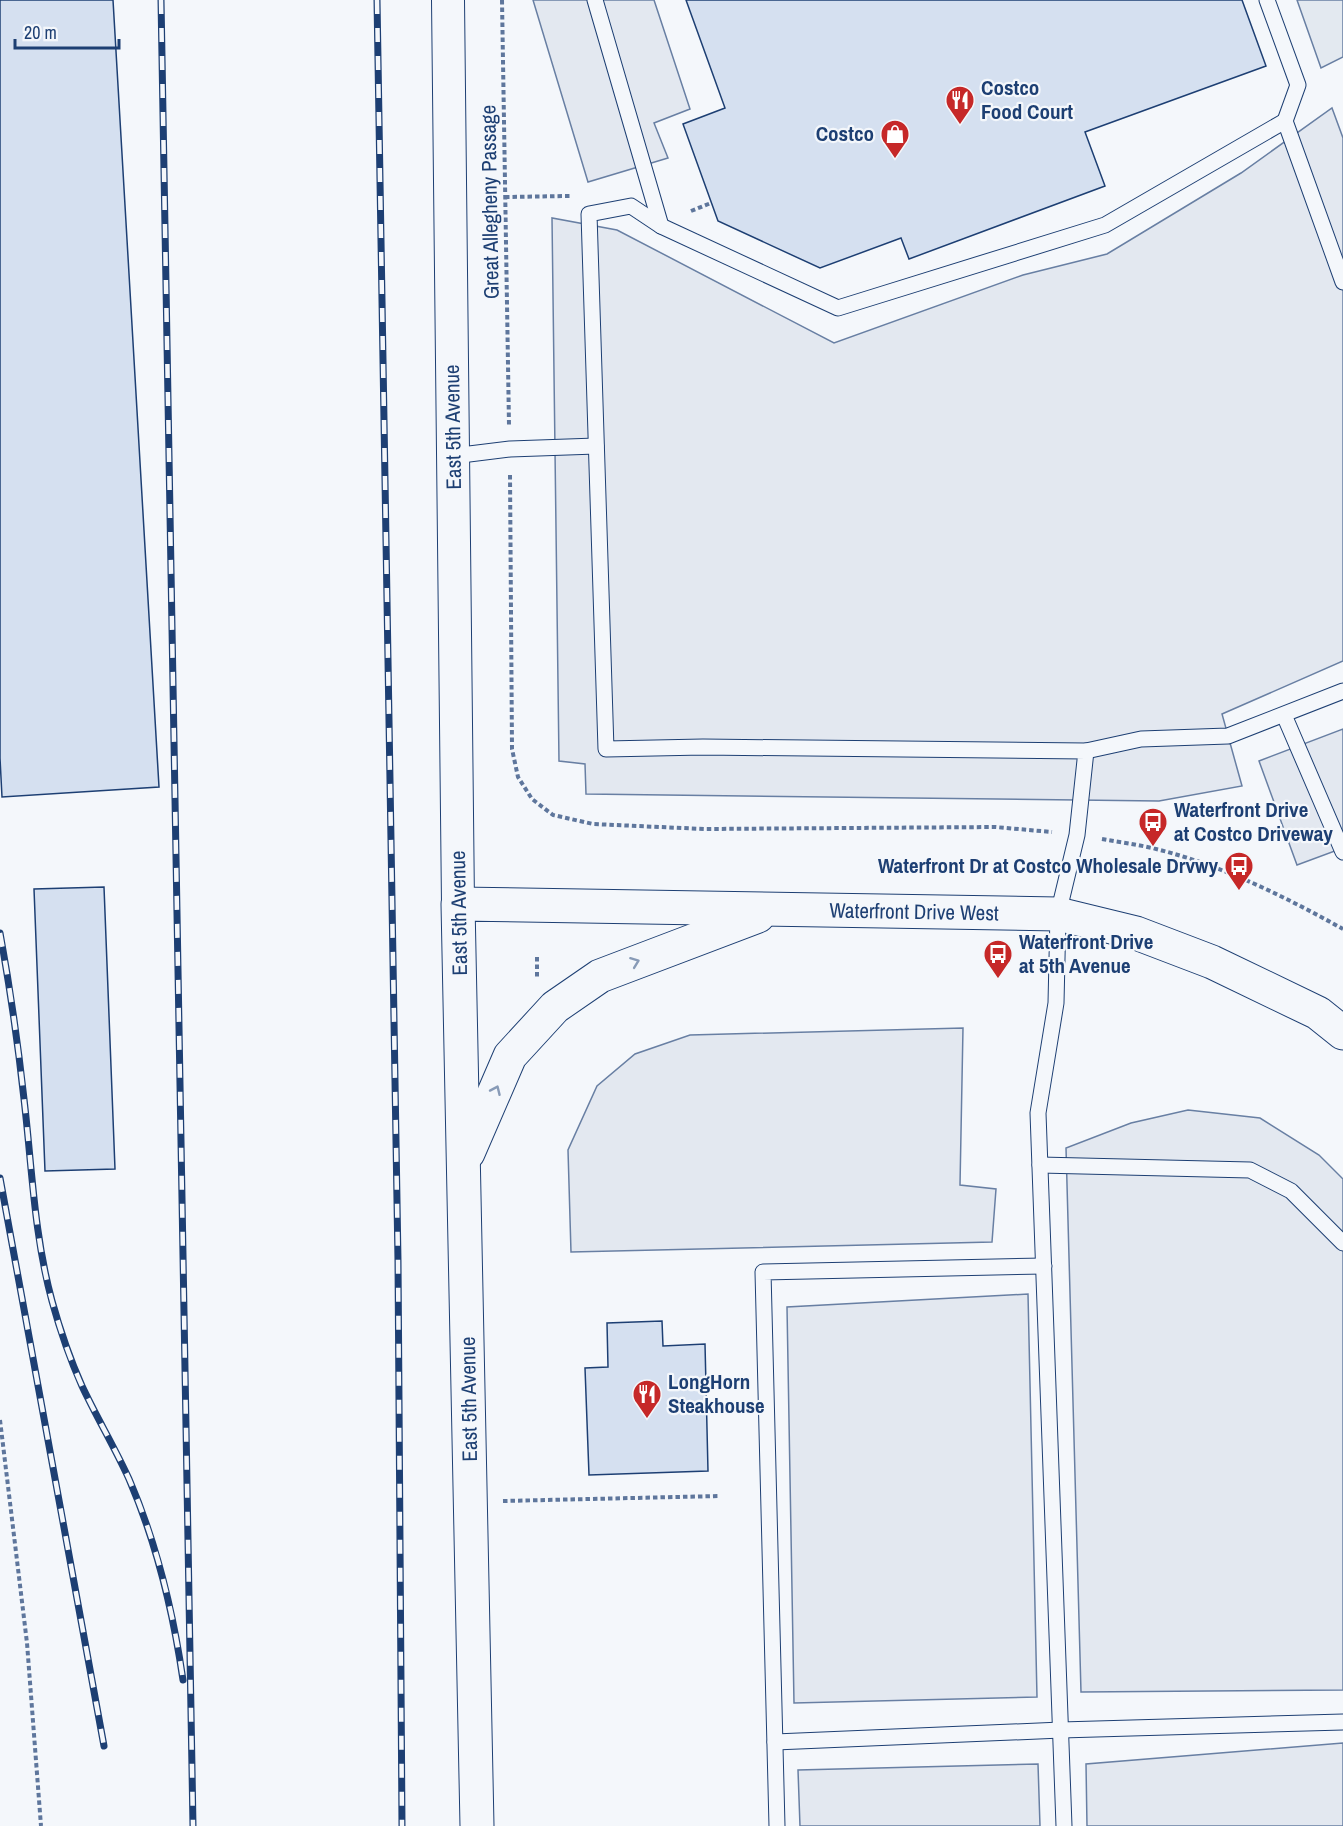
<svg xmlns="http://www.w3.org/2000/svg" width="1343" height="1826" font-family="'Archivo Narrow',sans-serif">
<rect width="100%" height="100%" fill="#f4f7fb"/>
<!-- green -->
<path fill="#e3e9f0" stroke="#687fa3" stroke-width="1.5" d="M 1297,0 L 1343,0 L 1343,57 L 1321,68 Z"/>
<!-- parking -->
<g fill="#e3e8f0" stroke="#687fa3" stroke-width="1.5">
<path d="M 533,0 L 654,0 L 690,109 L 654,123 L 668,158 L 588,182 Z"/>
<path d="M 1332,108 L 1343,138 L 1343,661 L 1222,714 L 1242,786 L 1159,801 L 586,794 L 585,764 L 559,761 L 552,218 L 617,230 L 834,343 L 1023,275 L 1107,254 L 1241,173 Z"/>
<path d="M 1343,729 L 1343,848 L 1297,865 L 1259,761 Z"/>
<path d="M 963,1028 L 960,1185 L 996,1189 L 992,1242 L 571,1252 L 568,1150 L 597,1086 L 635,1054 L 690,1035 Z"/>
<path d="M 1188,1110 L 1260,1118 L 1319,1155 L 1343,1179 L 1343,1690 L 1081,1692 L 1066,1148 L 1131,1123 Z"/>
<path d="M 1028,1294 L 1037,1697 L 794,1703 L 787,1307 Z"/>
<path d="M 1343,1743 L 1343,1826 L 1087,1826 L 1086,1764 Z"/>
<path d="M 1038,1764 L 1040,1826 L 800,1826 L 798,1770 Z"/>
</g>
<!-- building -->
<g fill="#d5e0f0" stroke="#1d3f73" stroke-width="1.5">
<path d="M 0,0 L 113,0 L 159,787 L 2,797 L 0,758 Z"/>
<path d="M 686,0 L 1242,0 L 1266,66 L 1085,132 L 1105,186 L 909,259 L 901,238 L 820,268 L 718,221 L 683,124 L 725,108 Z"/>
<path d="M 104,887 L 115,1169 L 45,1171 L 34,889 Z"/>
<path d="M 662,1321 L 663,1346 L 705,1344 L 708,1471 L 589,1475 L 585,1368 L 608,1367 L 607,1323 Z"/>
</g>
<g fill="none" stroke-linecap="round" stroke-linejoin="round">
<!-- service casing -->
<g stroke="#1d3f73" stroke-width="17">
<g id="service">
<path d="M 595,0 L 661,226"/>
<path d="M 1267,0 L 1298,85 L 1285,121 L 1343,282"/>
<path d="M 453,456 L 510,449 L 596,446"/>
<path d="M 1284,715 L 1343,852"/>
<path d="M 1086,751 L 1141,739 L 1228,736 L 1343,691"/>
<path d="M 1040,1165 L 1250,1170 L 1291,1191 L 1343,1243"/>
<path d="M 775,1742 L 1061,1730 L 1343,1722"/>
<path d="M 777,1826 L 763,1272 L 1044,1266"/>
<path d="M 1064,1826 L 1038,1113 L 1056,1003 L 1058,914 L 1077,835 L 1086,751 L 703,747 L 606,749 L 589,214 L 631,206 L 661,226 L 838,308 L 1105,225 L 1285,121"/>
</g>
</g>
<!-- minor casing -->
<g stroke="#1d3f73" stroke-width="34">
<path id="minor" d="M 448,0 L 458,904"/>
</g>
<!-- tertiary casing -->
<g stroke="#1d3f73" stroke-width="35">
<g id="tertiary">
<path d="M 468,1153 L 510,1056 L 555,1007 L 600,976 L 758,916"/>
<path d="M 477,1826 L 458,904 L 1058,914 L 1136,933 L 1212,962 L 1318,1013 L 1343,1033"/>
</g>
</g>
<!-- path -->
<g stroke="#5e769c" stroke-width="4" stroke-dasharray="4.5 3" stroke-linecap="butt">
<path d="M 502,0 L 509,425"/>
<path d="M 505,197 L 570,196"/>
<path d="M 691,211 L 711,203"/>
<path d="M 510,475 L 512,749 L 518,777 L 532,799 L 553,815 L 593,824 L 704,829 L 995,827 L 1052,832"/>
<path d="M 1102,839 C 1118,842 1135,844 1152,848 C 1219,864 1282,895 1343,929"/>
<path d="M 537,957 L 537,977"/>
<path d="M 0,1420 L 27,1643 L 41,1826"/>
<path d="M 503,1501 L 719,1496"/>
</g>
<!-- service -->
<use href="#service" stroke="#f4f7fb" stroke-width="15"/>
<!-- minor -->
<use href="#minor" stroke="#f4f7fb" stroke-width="32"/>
<!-- tertiary -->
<use href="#tertiary" stroke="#f4f7fb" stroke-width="33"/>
<!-- rail casing -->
<g stroke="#1d3f73" stroke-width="7">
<g id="rail">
<path d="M 161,0 L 193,1826"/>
<path d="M 377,0 L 398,1261 L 402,1826"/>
<path d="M 0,933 C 10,988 18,1044 24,1099 C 32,1167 34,1235 52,1301 C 60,1330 70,1359 82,1386 C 97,1418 115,1448 129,1479 C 157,1544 173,1611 183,1680"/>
<path d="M 0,1178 L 104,1746"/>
</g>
</g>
<!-- rail -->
<use href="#rail" stroke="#f4f7fb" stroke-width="4.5" stroke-dasharray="14" stroke-linecap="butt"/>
</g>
<!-- one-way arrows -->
<defs><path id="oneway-chevron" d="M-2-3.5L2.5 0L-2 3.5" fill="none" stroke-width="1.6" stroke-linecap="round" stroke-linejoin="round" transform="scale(1.5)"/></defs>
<g stroke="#889bb7">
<use href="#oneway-chevron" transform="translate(635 962) rotate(-21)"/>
<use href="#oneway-chevron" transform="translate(496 1090) rotate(-66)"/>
</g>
<!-- icons -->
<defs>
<g id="restaurant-pin" transform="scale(1.5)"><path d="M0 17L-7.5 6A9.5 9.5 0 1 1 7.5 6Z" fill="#c62828" stroke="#f4f7fb"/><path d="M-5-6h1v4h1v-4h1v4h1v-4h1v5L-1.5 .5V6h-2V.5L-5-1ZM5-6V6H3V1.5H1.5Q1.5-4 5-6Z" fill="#fff"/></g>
<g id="shop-pin" transform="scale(1.5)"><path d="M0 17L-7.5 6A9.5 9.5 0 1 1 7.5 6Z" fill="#c62828" stroke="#f4f7fb"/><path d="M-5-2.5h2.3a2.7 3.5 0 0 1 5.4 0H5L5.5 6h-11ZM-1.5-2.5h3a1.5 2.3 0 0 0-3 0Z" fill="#fff"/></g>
<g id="bus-pin" transform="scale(1.5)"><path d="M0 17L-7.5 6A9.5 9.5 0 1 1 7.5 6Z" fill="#c62828" stroke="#f4f7fb"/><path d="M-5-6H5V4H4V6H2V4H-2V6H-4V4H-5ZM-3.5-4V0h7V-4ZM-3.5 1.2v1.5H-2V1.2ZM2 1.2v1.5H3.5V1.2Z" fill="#fff"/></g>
</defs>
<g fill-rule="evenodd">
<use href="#restaurant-pin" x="960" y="100"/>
<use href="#shop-pin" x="895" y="134"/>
<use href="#bus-pin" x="1153" y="822"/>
<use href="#bus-pin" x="1239" y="866"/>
<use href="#bus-pin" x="998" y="954"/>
<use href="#restaurant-pin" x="647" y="1394"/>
</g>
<g text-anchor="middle" stroke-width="4.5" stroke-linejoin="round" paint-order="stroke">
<!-- poi labels -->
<g font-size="21" font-weight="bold" fill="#1d3f73" stroke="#f4f7fb" text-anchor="start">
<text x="981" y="95">Costco<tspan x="981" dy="24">Food Court</tspan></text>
<text x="874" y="141" text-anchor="end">Costco</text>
<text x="1174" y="817">Waterfront Drive<tspan x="1174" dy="24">at Costco Driveway</tspan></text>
<text x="1218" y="873" text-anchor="end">Waterfront Dr at Costco Wholesale Drvwy</text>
<text x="1019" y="949">Waterfront Drive<tspan x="1019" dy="24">at 5th Avenue</tspan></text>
<text x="668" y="1389">LongHorn<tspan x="668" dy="24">Steakhouse</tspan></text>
</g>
<!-- street labels -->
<g font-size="21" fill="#1d3f73" stroke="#f4f7fb">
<text transform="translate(490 202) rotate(-91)" y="7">Great Allegheny Passage</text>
<text transform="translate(453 427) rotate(-91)" y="7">East 5th Avenue</text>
<text transform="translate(914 912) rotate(1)" y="7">Waterfront Drive West</text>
<text transform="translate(459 913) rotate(-91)" y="7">East 5th Avenue</text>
<text transform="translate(469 1399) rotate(-91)" y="7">East 5th Avenue</text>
</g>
</g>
<!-- scale -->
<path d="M15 39v9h104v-9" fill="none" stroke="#1d3f73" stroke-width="3"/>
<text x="24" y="39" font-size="18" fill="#1d3f73" stroke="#f4f7fb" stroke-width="4.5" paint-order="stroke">20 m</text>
</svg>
